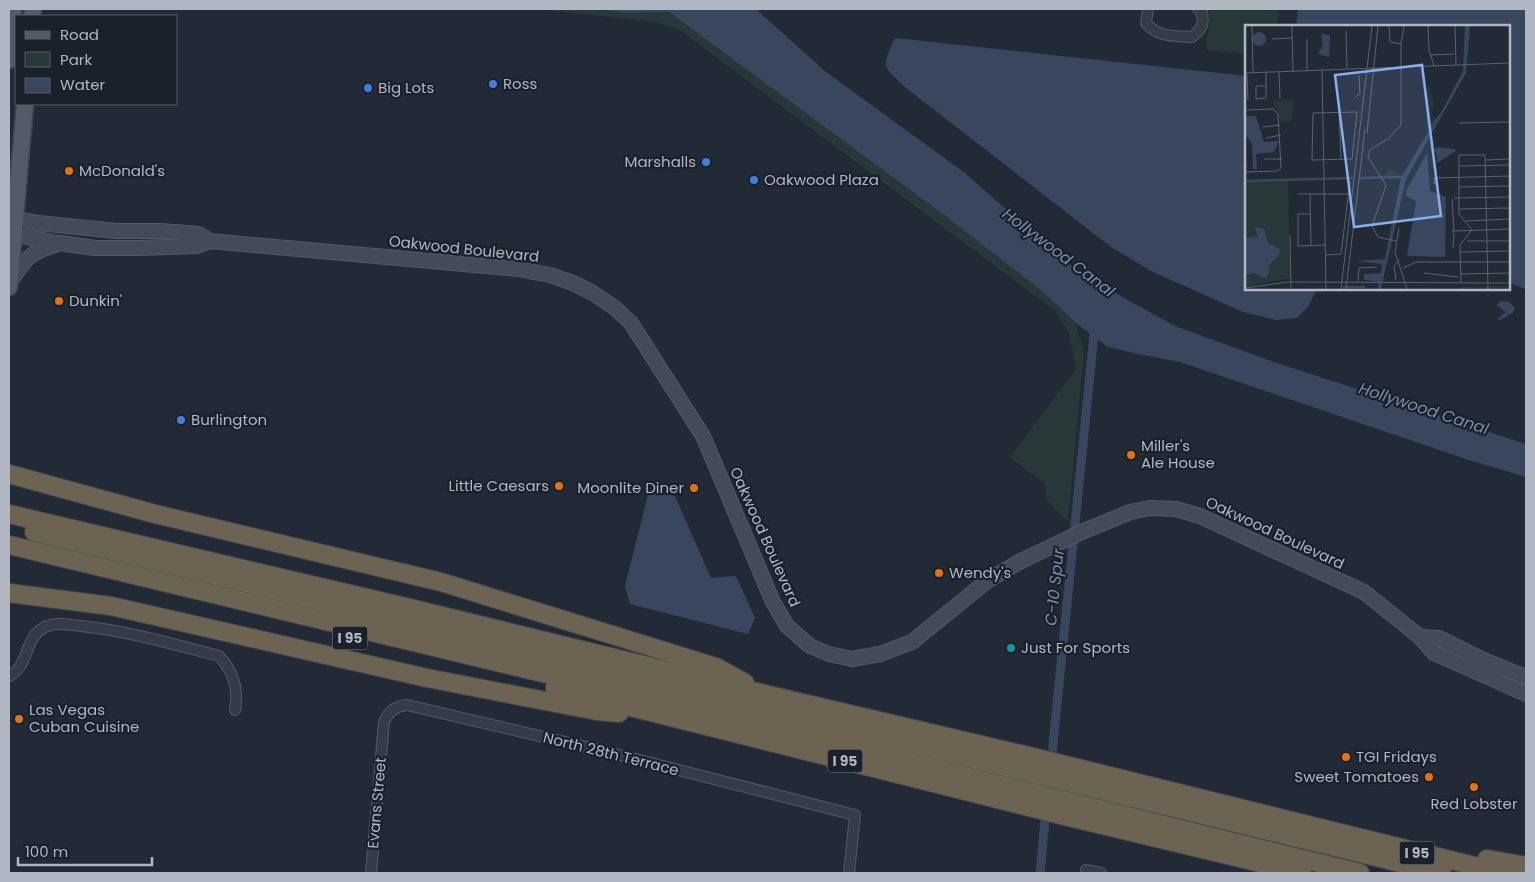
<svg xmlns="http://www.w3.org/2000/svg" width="1535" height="882" font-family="Poppins,sans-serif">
<rect width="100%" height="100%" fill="#222a36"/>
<!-- green -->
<g fill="#273839">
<path d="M 537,9 L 599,9 L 626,13 L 669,12 L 944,215 L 1042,291 L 1074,321 L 1084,351 L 1068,522 L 1046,499 L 1045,484 L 1010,457 L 1076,369 L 1069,333 L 1054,310 L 681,31 L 656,22 Z"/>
<path d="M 1210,9 L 1251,9 L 1279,11 L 1277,26 L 1246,26 L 1246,54 L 1206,50 Z"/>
</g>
<!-- water -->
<g fill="#38475e">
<path d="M 599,9 L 756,9 L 826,72 L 965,173 L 1067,263 L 1124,298 L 1175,326 L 1274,362 L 1526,444 L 1526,477 L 1469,460 L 1180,362 L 1138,354 L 1108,347 L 1077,324 L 1042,291 L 944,215 L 669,12 L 626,13 Z"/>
<path d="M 1298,9 L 1526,9 L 1526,289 L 1509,283 L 1509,26 L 1296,26 Z"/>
<path d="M 895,38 L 1246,76 L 1246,289 L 1317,289 L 1308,307 L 1297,318 L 1276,320 L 1243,312 L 1153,272 L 1111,247 L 906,88 C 882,65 881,69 895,38 Z"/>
<path d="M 1500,301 L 1509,302 L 1515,308 L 1513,313 L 1500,320 L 1497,319 L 1506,312 L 1497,306 Z"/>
<path d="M 649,491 L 675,496 L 711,578 L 736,576 L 755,618 L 748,634 L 630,604 L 625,586 Z"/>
</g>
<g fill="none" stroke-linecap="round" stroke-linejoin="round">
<!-- canal -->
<g stroke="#38475e" stroke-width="9">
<path d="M 1051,764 L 1095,324"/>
<path d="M 1040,873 L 1046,809"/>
</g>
<!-- street casing -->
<g stroke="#535a64" stroke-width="12">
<g id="street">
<path d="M 1148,9 L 1146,23 C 1157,37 1175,36 1192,37 C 1202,29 1204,24 1202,12 L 1198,9"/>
<path d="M 9,676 C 29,667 24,639 43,628 C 55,621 69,625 81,626 C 128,631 173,644 219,656 C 233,670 239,690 235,710"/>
<path d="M 1086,870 L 1101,873"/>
<path d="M 371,873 L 384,722 C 388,712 396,706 407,705 L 608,752 L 855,815 L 849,873"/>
</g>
</g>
<!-- secondary casing -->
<g stroke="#535a64" stroke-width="16">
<g id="secondary">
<path d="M 9,217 L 38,223 L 116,231 L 161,231 L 199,234 L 210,241"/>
<path d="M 9,234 L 59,243 L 95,248 L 139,248 L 197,246 L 210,241 L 518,269 L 550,275 L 573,283 L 593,293 L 615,308 L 631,323 L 703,436 L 773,602 L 787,626 L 810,646 L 829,654 L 852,659 L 880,654 L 912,642 L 987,581 L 1021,561 L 1084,531 L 1130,512 L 1150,508 L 1176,509 L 1200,516 L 1364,592 L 1420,637 L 1434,653 L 1526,694"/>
<path d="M 9,284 C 26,258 28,253 58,244"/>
<path d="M 1420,637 L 1439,638 L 1481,659 L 1526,677"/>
</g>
</g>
<!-- primary casing -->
<g stroke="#3e4550" stroke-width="19">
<g id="primary">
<path d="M 32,16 L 33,9"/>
<path d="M 9,60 L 13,9"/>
<path d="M 9,287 L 25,104"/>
</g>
</g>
<!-- highway casing -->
<g stroke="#404751" stroke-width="20">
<g id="highway">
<path d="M 9,474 L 155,514 L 441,582 L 716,667 L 745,683"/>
<path d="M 9,514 L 410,608 L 705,680 L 1029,756 L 1503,873"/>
<path d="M 34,532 L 1442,873"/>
<path d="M 9,545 L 622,692 L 1360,873"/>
<path d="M 9,593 L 111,606 L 427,678 L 597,711 L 619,713"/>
<path d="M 555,688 L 1069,817 L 1302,873"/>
<path d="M 1487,859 L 1526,866"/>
</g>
</g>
<!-- street -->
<use href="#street" stroke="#353c47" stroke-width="10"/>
<!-- secondary -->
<use href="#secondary" stroke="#434b59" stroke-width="14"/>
<!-- primary -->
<use href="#primary" stroke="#535b67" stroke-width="16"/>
<!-- highway -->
<use href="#highway" stroke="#6c6353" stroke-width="18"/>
</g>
<!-- markers -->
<g fill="#3f7fe0" stroke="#1b212b" stroke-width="2">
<circle cx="493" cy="84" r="5"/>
<circle cx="368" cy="88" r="5"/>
<circle cx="706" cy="162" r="5"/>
<circle cx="754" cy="180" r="5"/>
<circle cx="181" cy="420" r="5"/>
</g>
<g fill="#e8710a" stroke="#1b212b" stroke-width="2">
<circle cx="69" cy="171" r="5"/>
<circle cx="59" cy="301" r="5"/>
<circle cx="1131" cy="455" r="5"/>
<circle cx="559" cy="486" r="5"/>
<circle cx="694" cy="488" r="5"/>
<circle cx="939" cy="573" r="5"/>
<circle cx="19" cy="719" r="5"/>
<circle cx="1346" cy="757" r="5"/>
<circle cx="1429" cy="777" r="5"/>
<circle cx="1474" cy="787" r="5"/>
</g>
<circle fill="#0f9aa8" stroke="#1b212b" stroke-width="2" cx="1011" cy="648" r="5"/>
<g text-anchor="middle" stroke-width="4.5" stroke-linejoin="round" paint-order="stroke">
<!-- shield labels -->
<g fill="#1b212b" stroke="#838a95" stroke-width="1">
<rect x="332.5" y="626.5" width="35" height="23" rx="4"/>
<rect x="827.5" y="749.5" width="35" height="23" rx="4"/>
<rect x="1399.5" y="841.5" width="35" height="23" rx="4"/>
</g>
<g font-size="14" font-weight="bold" fill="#b0b7c3">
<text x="350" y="643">I 95</text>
<text x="845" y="766">I 95</text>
<text x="1417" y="858">I 95</text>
</g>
<!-- poi labels -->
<g font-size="15" fill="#b0b7c3" stroke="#1b212b" text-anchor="start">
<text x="503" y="89">Ross</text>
<text x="378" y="93">Big Lots</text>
<text x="696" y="167" text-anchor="end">Marshalls</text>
<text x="79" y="176">McDonald's</text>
<text x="764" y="185">Oakwood Plaza</text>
<text x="69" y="306">Dunkin'</text>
<text x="191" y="425">Burlington</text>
<text x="1141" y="451">Miller's<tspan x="1141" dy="17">Ale House</tspan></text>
<text x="549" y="491" text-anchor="end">Little Caesars</text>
<text x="684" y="493" text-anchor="end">Moonlite Diner</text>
<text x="949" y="578">Wendy's</text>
<text x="1021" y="653">Just For Sports</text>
<text x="29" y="715">Las Vegas<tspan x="29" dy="17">Cuban Cuisine</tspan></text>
<text x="1356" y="762">TGI Fridays</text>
<text x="1419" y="782" text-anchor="end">Sweet Tomatoes</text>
<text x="1474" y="809" text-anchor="middle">Red Lobster</text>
</g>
<!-- street labels -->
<g font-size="15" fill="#b0b7c3" stroke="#1b212b">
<text transform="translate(464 249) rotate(6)" y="5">Oakwood Boulevard</text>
<text transform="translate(1275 533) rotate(25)" y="5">Oakwood Boulevard</text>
<text transform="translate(765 537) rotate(66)" y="5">Oakwood Boulevard</text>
<text transform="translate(611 754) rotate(14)" y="5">North 28th Terrace</text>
<text transform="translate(377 803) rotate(-85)" y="5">Evans Street</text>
</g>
<!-- water labels -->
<g font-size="16" font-style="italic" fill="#7a8daa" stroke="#1b212b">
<text transform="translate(1059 252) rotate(37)" y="6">Hollywood Canal</text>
<text transform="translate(1424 408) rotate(18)" y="6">Hollywood Canal</text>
<text transform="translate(1054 587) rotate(-84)" y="6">C-10 Spur</text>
</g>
</g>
<!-- overview -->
<g transform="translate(1245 25)">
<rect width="265" height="265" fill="#222a36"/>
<path d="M 184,58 L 188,79 L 186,91 L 190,94 L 158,149 L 156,151 L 139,151 L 144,145 L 154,150 L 159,147 L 182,107 L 180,71 ZM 49,75 L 46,96 L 36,97 L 28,76 ZM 43,156 L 45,253 L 0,262 L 0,157 ZM 265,261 L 265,264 L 215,264 L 217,262 Z" fill="#273839"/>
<path d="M 220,1 L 225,1 L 221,48 L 161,154 L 136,264 L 133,264 L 134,257 L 119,255 L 119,249 L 136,248 L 137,239 L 112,236 L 140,234 L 156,153 L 184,106 L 184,98 L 186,100 L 197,86 L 218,46 ZM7 14a7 7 0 1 1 14 0a7 7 0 1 1-14 0ZM 76,9 L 85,10 L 84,32 L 73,29 L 78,20 ZM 0,91 L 11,91 L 19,117 L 34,116 L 29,127 L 11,129 L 12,144 L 8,144 L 7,118 L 0,110 ZM 193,122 L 209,124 L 211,126 L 192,138 L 191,127 L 187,125 ZM 182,128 L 185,166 L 201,172 L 200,232 L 162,231 L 171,176 L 161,171 L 161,166 ZM 10,202 L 19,203 L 23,218 L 35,224 L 34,231 L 25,239 L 22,254 L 9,248 L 0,250 L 0,213 L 13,211 Z" fill="#38475e"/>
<path fill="none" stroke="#38475e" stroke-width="2.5" d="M 114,153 L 158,152M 0,156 L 108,153"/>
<path fill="none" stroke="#5b626e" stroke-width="1" d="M 7,1 L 8,47M 47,1 L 48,47M 144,1 L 145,17 L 156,19M 183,1 L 184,25 L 189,41M 210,1 L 211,40M 101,6 L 102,43M 265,12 L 265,51M 27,14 L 47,13M 185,30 L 209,29M 125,44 L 144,44M 62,45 L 62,14M 77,45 L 81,264M 21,47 L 21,73 L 11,74 L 11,61 L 21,61M 34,47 L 35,74M 0,48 L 265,38M 2,49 L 3,75M 110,72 L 115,69 L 114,50M 0,85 L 28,84 L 33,89M 94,87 L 96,134M 112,87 L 107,134 L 67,135 L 68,88 ZM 214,98 L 265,97M 18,102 L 35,100M 122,108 L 133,1M 21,113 L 36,110M 0,120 L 1,147M 19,134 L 37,134M 240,135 L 265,134M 214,141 L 265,140M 0,147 L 32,146 L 36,143 L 33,89M 191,153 L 189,159 L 189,153 L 265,151M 214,162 L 265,161M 53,169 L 103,169M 65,169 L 66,220M 209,173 L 265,172M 207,174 L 209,207 L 207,205M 214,184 L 265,183M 65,189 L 53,189 L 53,221 L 81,220M 221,196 L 265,194M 154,203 L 150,227 L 162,264M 210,206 L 265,204M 45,210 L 46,263M 151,216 L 133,212 L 127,201 L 141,160 L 123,132 L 125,125 L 144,113 L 156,100 L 156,19 L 159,1M 222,216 L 265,216M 208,223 L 209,208M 216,227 L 265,226M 81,230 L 96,229 L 105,157M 158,243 L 171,237 L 265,237M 179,248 L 213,252M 216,249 L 265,248M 151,255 L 149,241 L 154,235M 113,256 L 114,243 L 132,242M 216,258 L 215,220 L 227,205 L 214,189 L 214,130 L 240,130 L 243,264M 98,262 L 120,262M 0,263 L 43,257 L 265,258M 96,264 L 127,1M 101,264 L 120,104"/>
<path fill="#88aeef" fill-opacity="0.15" stroke="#88aeef" stroke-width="2.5" d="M 177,40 L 196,191 L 109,202 L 90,50 Z"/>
<rect width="265" height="265" fill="none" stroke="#b0b7c3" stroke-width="2.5"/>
</g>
<!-- border -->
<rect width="1535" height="882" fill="none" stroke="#b0b7c3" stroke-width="20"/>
<!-- legend -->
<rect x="15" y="15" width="162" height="90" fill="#1b212b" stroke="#575d68"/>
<rect x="25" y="31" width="25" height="8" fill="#535b67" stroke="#575d68"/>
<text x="60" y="40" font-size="15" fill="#b0b7c3">Road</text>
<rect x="25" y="52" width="25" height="15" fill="#273839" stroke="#575d68"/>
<text x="60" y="65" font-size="15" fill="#b0b7c3">Park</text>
<rect x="25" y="78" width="25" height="15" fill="#38475e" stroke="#575d68"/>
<text x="60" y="90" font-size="15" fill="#b0b7c3">Water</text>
<!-- scale -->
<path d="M18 857v8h134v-8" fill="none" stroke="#b0b7c3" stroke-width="2.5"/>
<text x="25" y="857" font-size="15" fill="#b0b7c3" stroke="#1b212b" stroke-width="4" paint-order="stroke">100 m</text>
</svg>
